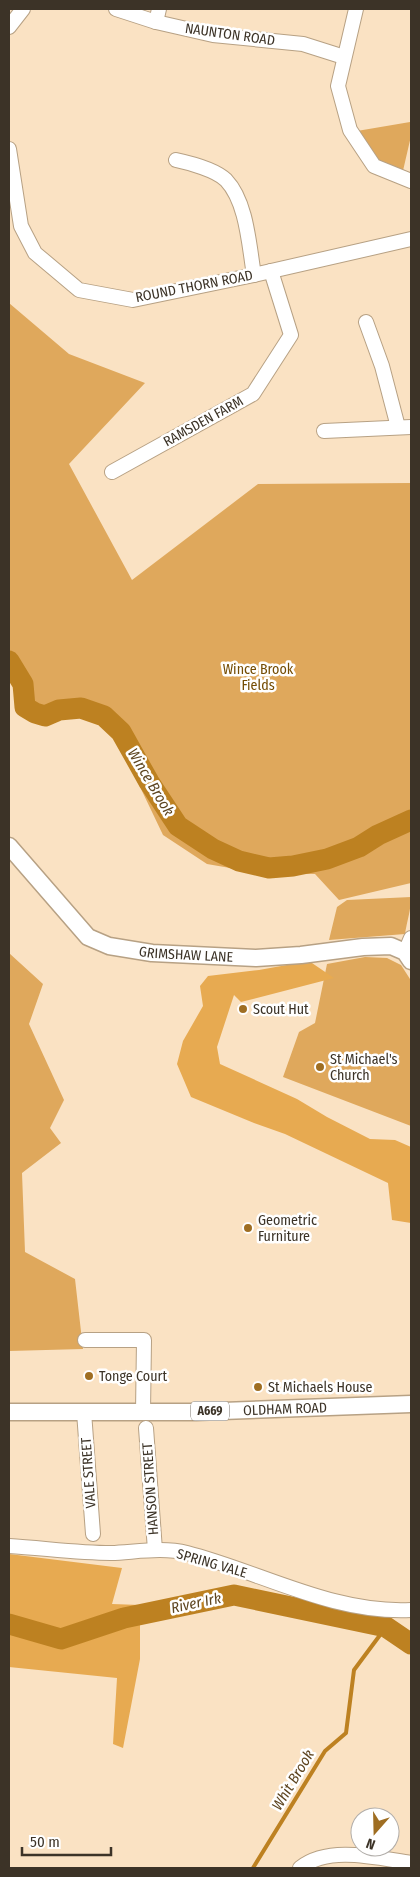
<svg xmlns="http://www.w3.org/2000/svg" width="420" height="1877" font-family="'Fira Sans Condensed',sans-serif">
<rect width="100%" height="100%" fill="#fae2c3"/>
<!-- green -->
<g fill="#dfa85c">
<path d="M 411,114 L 411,136 L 402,175 L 377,164 L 357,131 L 410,122 Z"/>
<path d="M 9,303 L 69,354 L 145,383 L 69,464 L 132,580 L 258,484 L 411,483 L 411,883 L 339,900 L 315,874 L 259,873 L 207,864 L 163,835 L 121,747 L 98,718 L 62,714 L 35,720 L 16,705 L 13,676 L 9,671 Z"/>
<path d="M 411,897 C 411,910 407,921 405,934 L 329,940 L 337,907 L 347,900 Z"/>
<path d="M 9,953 L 43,984 L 29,1024 L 64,1100 L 50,1128 L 61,1143 L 22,1173 L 25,1252 L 75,1279 L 83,1349 L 9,1351 Z"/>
<path d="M 365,957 L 387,958 L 401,965 L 410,979 L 411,1126 L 283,1077 L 299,1032 L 315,1023 L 327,964 Z"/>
</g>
<!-- forest -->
<g fill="#e7aa51">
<path d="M 309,961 L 334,978 L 241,1002 L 234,995 L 217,1047 L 220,1064 L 297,1099 L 327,1117 L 370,1139 L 395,1140 L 411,1147 L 411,1223 L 392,1220 L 388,1183 L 285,1134 L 254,1123 L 191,1097 L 177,1064 L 183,1041 L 203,1006 L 200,986 L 208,976 L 259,970 Z"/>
<path d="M 9,1554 L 122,1568 L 112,1604 L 140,1605 L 140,1659 L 123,1748 L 113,1744 L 117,1678 L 9,1667 Z"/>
</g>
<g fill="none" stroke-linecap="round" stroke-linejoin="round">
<!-- stream -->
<path stroke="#bd8121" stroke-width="4" d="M 253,1868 L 325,1751 L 346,1733 L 354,1670 L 386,1627"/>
<!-- river -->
<g stroke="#bd8121" stroke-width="21">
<path d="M 9,661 L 23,684 L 25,707 L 35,713 L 45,716 L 59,710 L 81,708 L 104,716 L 121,732 L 149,782 L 178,826 L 213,849 L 239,861 L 269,868 L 293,866 L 327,859 L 359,847 L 378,835 L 411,820"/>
<path d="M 9,1624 L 61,1639 L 124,1618 L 234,1595 L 386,1627 L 411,1644"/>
</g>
<!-- minor casing -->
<g stroke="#b7a184" stroke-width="16">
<g id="minor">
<path d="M 116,9 L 156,22 L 213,35 L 303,44 L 344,57"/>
<path d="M 356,9 L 338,86 L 350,130 L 374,166 L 411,181"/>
<path d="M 156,22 L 159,9"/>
<path d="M 9,27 L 23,9"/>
<path d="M 9,149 L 21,226 L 35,253 L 79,290 L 133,300 L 254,275 L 411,239"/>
<path d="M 176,160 C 190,163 216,170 226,180 C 247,202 249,246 254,275"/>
<path d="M 366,322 L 382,366 L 398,427"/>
<path d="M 324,431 L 411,427"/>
<path d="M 112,472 L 253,394 L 291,335 L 271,271"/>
<path d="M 405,952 L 411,938"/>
<path d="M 85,1340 L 144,1340 L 143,1412"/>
<path d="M 84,1412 L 93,1534"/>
<path d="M 146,1428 L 155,1550"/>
<path d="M 9,1546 C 43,1548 78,1553 111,1553 C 136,1552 163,1547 187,1553 C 261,1572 333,1614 411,1610"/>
<path d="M 300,1868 C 329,1845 377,1858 411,1863"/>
</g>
</g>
<!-- major casing -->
<g stroke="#b7a184" stroke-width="19">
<g id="major">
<path id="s1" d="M 9,846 L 88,937 L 109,946 L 152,953 L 256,958 L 301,955 L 363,947 L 391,946 L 405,952 L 411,961"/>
<path id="s2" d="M 9,1412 L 196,1412 L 411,1404"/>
</g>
</g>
<!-- minor -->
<use href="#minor" stroke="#fff" stroke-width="14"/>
<!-- major -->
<use href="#major" stroke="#fff" stroke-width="16"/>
</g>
<!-- markers -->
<g fill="#9f6e22" stroke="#fff" stroke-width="2">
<circle cx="243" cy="1009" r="5"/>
<circle cx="320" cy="1067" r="5"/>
<circle cx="248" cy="1228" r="5"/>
<circle cx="89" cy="1376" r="5"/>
<circle cx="258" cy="1387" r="5"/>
</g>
<g text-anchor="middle" stroke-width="5" stroke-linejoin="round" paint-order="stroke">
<!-- shield labels -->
<rect fill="#fff" stroke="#767068" stroke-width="1" x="191" y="1401.5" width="38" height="19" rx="4"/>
<g font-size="12" font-weight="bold" fill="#3c3327">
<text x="210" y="1415">A669</text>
</g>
<!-- street labels -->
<g font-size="14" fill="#3c3327" stroke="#fff">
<text transform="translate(230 34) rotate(8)" y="5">NAUNTON ROAD</text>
<text transform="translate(194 286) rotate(-11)" y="5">ROUND THORN ROAD</text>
<text transform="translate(203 421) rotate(-29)" y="5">RAMSDEN FARM</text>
<text dy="5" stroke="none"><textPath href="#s1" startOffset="221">GRIMSHAW LANE</textPath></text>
<text dy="5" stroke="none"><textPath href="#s2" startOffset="276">OLDHAM ROAD</textPath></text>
<text transform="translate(88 1473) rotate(-94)" y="5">VALE STREET</text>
<text transform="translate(150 1489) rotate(-94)" y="5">HANSON STREET</text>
<text transform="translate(212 1563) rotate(16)" y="5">SPRING VALE</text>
</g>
<!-- park labels -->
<g font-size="14" fill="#744c03" stroke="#fff">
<text x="258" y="674">Wince Brook<tspan x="258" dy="16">Fields</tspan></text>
</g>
<!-- poi labels -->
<g font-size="14" fill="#3c3327" stroke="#fff" text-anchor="start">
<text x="253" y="1014">Scout Hut</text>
<text x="330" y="1064">St Michael's<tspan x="330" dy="16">Church</tspan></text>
<text x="258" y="1225">Geometric<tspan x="258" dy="16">Furniture</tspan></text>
<text x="99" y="1381">Tonge Court</text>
<text x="268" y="1392">St Michaels House</text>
</g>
<!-- water labels -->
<g font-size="15" font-style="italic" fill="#5e4520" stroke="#fff">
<text transform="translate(151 782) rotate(59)" y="5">Wince Brook</text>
<text transform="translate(196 1603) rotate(-12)" y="5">River Irk</text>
<text transform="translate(293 1780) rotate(-59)" y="5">Whit Brook</text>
</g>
</g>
<!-- border -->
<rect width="420" height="1877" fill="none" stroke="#3c3327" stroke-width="20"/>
<!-- north arrow -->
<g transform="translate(375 1832) rotate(200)"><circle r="24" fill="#ffffff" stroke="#b1ada9"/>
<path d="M0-4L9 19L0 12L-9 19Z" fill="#9f6e22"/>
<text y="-8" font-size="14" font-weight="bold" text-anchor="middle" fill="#3c3327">N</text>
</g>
<!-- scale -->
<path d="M22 1847v8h89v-8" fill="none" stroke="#3c3327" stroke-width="2.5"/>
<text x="30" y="1847" font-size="15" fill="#3c3327" stroke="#ffffff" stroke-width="4" paint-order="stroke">50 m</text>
</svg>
